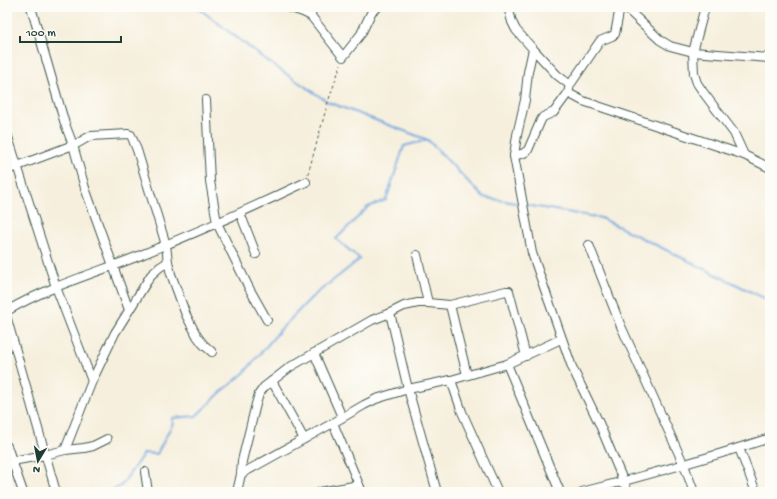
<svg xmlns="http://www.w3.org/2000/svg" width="777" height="499" font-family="'Gochi Hand',sans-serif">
<rect width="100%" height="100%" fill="#fdfcf7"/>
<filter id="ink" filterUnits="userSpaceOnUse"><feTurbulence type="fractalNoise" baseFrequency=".025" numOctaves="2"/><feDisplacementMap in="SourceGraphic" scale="8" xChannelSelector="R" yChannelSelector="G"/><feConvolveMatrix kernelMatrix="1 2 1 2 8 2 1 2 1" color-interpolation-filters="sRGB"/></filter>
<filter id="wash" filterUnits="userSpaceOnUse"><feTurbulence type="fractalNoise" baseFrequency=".012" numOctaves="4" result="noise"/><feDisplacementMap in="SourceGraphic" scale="16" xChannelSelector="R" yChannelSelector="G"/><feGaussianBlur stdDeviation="0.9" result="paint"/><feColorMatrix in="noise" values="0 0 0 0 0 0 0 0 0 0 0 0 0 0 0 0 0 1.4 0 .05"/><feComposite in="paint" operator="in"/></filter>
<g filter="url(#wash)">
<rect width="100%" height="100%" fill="#f6efdd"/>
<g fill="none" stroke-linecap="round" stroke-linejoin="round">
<!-- stream -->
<g stroke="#72a7df" stroke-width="2">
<path d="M 197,7 L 270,63 L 328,102 L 428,140 L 483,197 L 521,204"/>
<path d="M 526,205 L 601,218 L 770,301"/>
<path d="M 107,492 L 121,486 L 144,453 L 157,454 L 173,423 L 172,418 L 196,416 L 219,394 L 244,373 L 281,329 L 312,297 L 360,259 L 336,239 L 368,207 L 386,200 L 404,146 L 427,140"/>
</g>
</g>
</g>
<g filter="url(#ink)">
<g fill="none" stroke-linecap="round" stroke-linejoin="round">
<!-- minor casing -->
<g stroke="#3f584d" stroke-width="10">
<g id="minor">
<path d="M 31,7 L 65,124 L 73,145 L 85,188 L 129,310"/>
<path d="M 288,7 L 303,12 L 311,16"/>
<path d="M 312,7 L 311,16 L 343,57 L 361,34 L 372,11 L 378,7"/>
<path d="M 508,7 L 512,22 L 516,30 L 533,49 L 528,72 L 525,100 L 517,135 L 514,156 L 532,253 L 572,367 L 599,423 L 628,492"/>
<path d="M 625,7 L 660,40 L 670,46 L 693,52 L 770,58"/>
<path d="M 705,7 L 693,52 L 694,74 L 697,83 L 703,92 L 734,133 L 744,155 L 770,168"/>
<path d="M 533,49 L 557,75 L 570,85 L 568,93 L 583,101 L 744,155"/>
<path d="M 570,85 L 600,41 L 612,36 L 615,34 L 620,7"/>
<path d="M 206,100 L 210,181 L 217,223 L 249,288 L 267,320"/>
<path d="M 7,134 L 56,287 L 92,381"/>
<path d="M 514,156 L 524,153 L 528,150 L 541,120 L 543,117 L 554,112 L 568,93"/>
<path d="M 7,170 L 73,145 C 81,143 83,139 91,136 L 128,134 L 131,135 L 137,150 L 166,245 L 168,262 L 171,274 L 186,315 L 197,336 L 203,344 L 212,352"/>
<path d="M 240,213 L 256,254"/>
<path d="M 589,245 L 620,324 L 684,465 L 694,492"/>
<path d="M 417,255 L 428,303"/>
<path d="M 450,305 L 467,375"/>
<path d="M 7,311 C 47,287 93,274 136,257 C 193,234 250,209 306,182"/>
<path d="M 390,313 L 408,389 L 437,492"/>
<path d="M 7,319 L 56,492"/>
<path d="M 314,353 L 342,417"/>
<path d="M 507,364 L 560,492"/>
<path d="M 451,380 L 462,412 L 498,492"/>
<path d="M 272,381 L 304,439"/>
<path d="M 333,423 L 362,492"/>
<path d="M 7,446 L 23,492"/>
<path d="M 739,448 L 756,492"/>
<path d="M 65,450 L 92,381 L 115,333 L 151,275 L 160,267 L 168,262"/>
<path d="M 7,462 L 45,455 L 65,450 L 84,448 L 93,446 L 107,439"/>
<path d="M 145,472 L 148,492"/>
<path d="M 241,474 L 333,423 L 364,405 L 376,399 L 408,389 L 451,380 L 507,364 L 561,339"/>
<path d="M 237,492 L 241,474 L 242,461 L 256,404 L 259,394 L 264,387 L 272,381 L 290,367 L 372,320 L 390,313 L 404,306 L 418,303 L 428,303 L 450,305 L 506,291 L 509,291 L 526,356"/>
<path d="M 320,492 L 359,485"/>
<path d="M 582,492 C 645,476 708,458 770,438"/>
</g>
</g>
<!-- path -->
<path stroke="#3f584d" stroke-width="1" stroke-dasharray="3 3" stroke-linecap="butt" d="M 308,174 L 328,102 L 341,64"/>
<!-- minor -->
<use href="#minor" stroke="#fff" stroke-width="8"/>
</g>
</g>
<!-- margin -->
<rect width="777" height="499" fill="none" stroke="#fdfcf7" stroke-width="24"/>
<!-- north arrow -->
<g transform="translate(38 461) rotate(190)" stroke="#fdfcf7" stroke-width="3" paint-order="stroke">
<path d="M0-3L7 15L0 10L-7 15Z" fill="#1f3d34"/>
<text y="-6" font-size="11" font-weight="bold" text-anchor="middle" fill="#1f3d34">N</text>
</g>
<!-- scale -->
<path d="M20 36v6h101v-6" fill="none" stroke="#1f3d34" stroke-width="2"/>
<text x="26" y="36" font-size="12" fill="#1f3d34" stroke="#fdfcf7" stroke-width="3" paint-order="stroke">100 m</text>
</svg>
